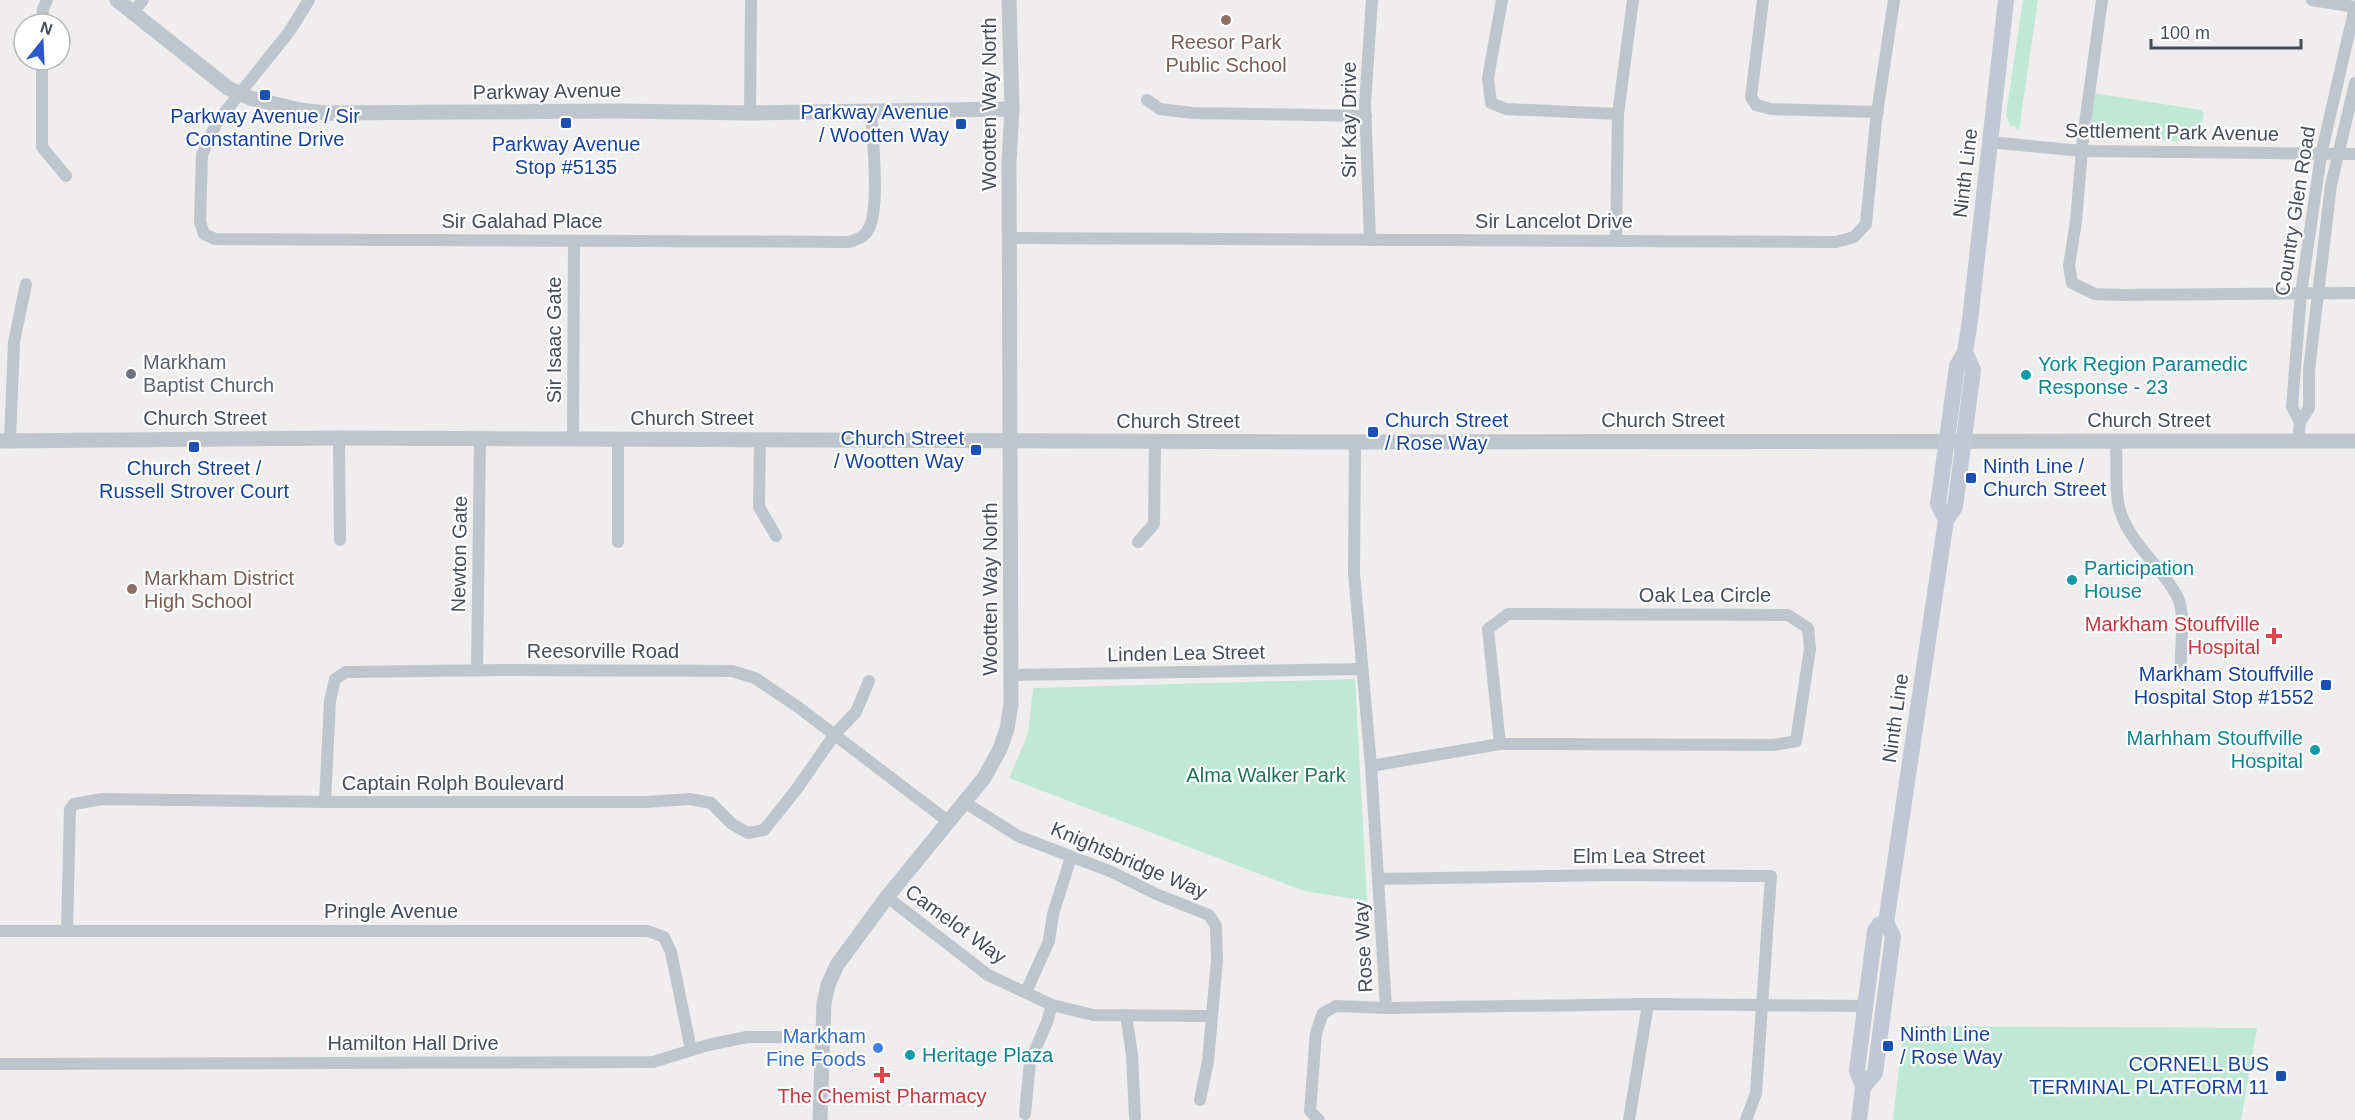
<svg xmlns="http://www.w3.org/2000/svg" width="2355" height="1120" font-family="Helvetica,sans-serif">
<rect width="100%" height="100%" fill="#efeded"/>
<!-- green -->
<g fill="#bfe9d6">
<path d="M 2023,0 L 2038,0 L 2019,130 L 2014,126 L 2011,127 L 2006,115 Z"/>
<path d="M 2093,93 L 2201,110 L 2204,114 L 2196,142 L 2087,138 Z"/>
<path d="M 1355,679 L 1367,901 L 1304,891 L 1009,778 L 1028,734 L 1033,688 Z"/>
<path d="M 1904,1026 L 2257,1028 L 2241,1120 L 1893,1120 Z"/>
</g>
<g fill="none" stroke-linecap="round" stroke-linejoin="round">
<!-- minor -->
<g stroke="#bfc5ce" stroke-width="12">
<path d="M 309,0 L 289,32 L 217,122 L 202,155 L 200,222 L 204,234 L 215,239 L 849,242 C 857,239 864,238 868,230 C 881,209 872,137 871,110"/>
<path d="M 1502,0 L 1488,78 L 1491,103 L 1506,109 L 1618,114"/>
<path d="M 1763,0 L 1751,97 L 1756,105 L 1771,109 L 1878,112"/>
<path d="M 2102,0 L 2083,138 L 2076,221 L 2069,266 L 2072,283 L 2095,294 L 2121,295 L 2355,293"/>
<path d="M 2312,0 L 2355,7"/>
<path d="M 133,12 L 143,0"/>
<path d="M 42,24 L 43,9 L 47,0"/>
<path d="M 42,60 L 42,147 L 66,176"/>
<path d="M 1147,100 L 1160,109 L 1193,113 L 1366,116"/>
<path d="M 750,113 L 751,0"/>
<path d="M 1989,142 L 2082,151 L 2355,154"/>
<path d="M 1011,238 L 1836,242 L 1854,237 L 1866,224 L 1876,120 L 1894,0"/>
<path d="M 1370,240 L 1365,103 L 1372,0"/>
<path d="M 1616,240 L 1618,114 L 1633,0"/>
<path d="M 2300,422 L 2292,407 L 2301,293 L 2321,155 L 2355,7"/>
<path d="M 339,438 L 340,540"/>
<path d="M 573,439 L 574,242"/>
<path d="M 760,439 L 759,507 L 776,536"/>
<path d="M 10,441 L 14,342 L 26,284"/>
<path d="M 2116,441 C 2117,461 2115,483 2118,502 C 2124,539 2160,564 2177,596 C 2187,616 2179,652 2181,674"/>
<path d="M 2298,441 L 2300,422 L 2309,408 L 2309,370 L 2331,185 L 2355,83"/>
<path d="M 1355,442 L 1354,573 L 1371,766 L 1386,1008"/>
<path d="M 618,542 L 618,439"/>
<path d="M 1138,542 L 1154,524 L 1155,441"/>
<path d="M 477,670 L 480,439"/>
<path d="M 1011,675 L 1362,669"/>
<path d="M 1371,766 L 1500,744 L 1488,629 L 1508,614 L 1788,615 L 1808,628 L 1810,649 L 1796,741 L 1774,745 L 1500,744"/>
<path d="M 325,802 L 330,701 L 335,679 L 346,672 L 503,670 L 732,671 L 755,678 L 798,707 L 949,822"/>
<path d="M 964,802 L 1018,836 L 1112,872 L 1156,894 L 1209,915 L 1216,926 L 1217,960 L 1208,1061 L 1200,1100"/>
<path d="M 1379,879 L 1608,875 L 1771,876 L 1756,1093 L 1746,1120"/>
<path d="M 887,897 L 988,975 L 1052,1005 L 1093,1015 L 1211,1016"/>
<path d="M 67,930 L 70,809 L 74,804 L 102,799 L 325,802 L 646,802 L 690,799 L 711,803 L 732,824 L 748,833 L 764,830 L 796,790 L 835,734 L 856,712 L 869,681"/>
<path d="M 0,931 L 648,931 L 664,937 L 671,952 L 691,1050"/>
<path d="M 1026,992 L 1049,941 L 1053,914 L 1071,857"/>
<path d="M 1126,1015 L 1132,1055 L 1135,1117"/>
<path d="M 0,1064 L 653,1062 L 708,1045 L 747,1037 L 822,1037"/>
<path d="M 1025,1114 L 1030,1062 L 1047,1022 L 1052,1005"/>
<path d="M 1319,1120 L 1310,1111 L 1316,1033 L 1323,1013 L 1336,1006 L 1386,1008 L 1648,1004 L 1864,1006"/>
<path d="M 1629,1120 L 1648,1004"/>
</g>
<!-- tertiary -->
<g stroke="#bfc5ce" stroke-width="15">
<path d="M 117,0 L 228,88 L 250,98 L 300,110 L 325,113 L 618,111 L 750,113 L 1012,109"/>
<path d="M 0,441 L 339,438 L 1355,442 L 2355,441"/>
<path d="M 820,1120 L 824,1003 L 828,985 L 837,965 L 887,897 L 984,778 L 1000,749 L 1007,729 L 1011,704 L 1009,162 L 1012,109 L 1009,0"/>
</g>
<!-- secondary -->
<g stroke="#c1c7d4" stroke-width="16">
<path d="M 1946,520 L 1938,504 L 1957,366 L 1965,352 L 1970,320 L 2006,0"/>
<path d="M 1863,1087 L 1875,1073 L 1893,936 L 1886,923 L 1946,520 L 1955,507 L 1973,370 L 1965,352"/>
<path d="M 1859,1120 L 1863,1087 L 1857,1070 L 1875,931 L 1880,924 L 1886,923"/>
</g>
</g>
<!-- markers -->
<g fill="#8d6e63" stroke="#fff" stroke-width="2">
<circle cx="1226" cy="20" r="6"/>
<circle cx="132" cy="589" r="6"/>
</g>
<g fill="#1a4fb4" stroke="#fff" stroke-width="2">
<rect x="259" y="89" width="12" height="12" rx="3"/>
<rect x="560" y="117" width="12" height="12" rx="3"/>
<rect x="955" y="118" width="12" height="12" rx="3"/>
<rect x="1367" y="426" width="12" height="12" rx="3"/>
<rect x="188" y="441" width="12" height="12" rx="3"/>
<rect x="970" y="444" width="12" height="12" rx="3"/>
<rect x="1965" y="472" width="12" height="12" rx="3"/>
<rect x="2320" y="679" width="12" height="12" rx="3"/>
<rect x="1882" y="1040" width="12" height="12" rx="3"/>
<rect x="2275" y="1070" width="12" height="12" rx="3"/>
</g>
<circle fill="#6b7280" stroke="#fff" stroke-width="2" cx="131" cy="374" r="6"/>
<g fill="#0f9aa8" stroke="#fff" stroke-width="2">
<circle cx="2026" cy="375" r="6"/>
<circle cx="2072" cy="580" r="6"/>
<circle cx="2315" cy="750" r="6"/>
<circle cx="910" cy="1055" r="6"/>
</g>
<g fill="#e0444e" stroke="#fff" stroke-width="2">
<path d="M2271 627h6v6h6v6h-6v6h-6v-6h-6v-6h6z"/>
<path d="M879 1066h6v6h6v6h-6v6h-6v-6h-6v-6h6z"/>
</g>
<circle fill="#3f7fe0" stroke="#fff" stroke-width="2" cx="878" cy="1048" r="6"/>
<g text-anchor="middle" stroke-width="4.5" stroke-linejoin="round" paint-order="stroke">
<!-- education labels -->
<g font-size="20" fill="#785e54" stroke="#fff">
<text x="1226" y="49">Reesor Park<tspan x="1226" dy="23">Public School</tspan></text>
<text x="144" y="585" text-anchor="start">Markham District<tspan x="144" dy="23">High School</tspan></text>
</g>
<!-- street labels -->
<g font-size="20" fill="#474d58" stroke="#fff">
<text transform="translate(547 91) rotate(-1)" y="7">Parkway Avenue</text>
<text transform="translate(989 104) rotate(-90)" y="7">Wootten Way North</text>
<text transform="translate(1349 120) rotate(-90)" y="7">Sir Kay Drive</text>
<text transform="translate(2172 132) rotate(1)" y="7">Settlement Park Avenue</text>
<text transform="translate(1965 173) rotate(-83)" y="7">Ninth Line</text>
<text transform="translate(2295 211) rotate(-81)" y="7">Country Glen Road</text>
<text x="522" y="228">Sir Galahad Place</text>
<text x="1554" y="228">Sir Lancelot Drive</text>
<text transform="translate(554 340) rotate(-90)" y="7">Sir Isaac Gate</text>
<text x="205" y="425">Church Street</text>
<text x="692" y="425">Church Street</text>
<text x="1663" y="427">Church Street</text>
<text x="2149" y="427">Church Street</text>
<text x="1178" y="428">Church Street</text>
<text transform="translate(459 554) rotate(-89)" y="7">Newton Gate</text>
<text transform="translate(990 589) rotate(-90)" y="7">Wootten Way North</text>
<text x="1705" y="602">Oak Lea Circle</text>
<text x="603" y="658">Reesorville Road</text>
<text transform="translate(1186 653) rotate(-1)" y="7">Linden Lea Street</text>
<text transform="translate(1895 718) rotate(-82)" y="7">Ninth Line</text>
<text x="453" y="790">Captain Rolph Boulevard</text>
<text x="1639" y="863">Elm Lea Street</text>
<text transform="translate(1129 860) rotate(23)" y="7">Knightsbridge Way</text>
<text x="391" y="918">Pringle Avenue</text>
<text transform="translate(956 924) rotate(36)" y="7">Camelot Way</text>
<text transform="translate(1363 947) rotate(-93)" y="7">Rose Way</text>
<text x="413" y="1050">Hamilton Hall Drive</text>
</g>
<!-- transit labels -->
<g font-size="20" fill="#164399" stroke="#fff" text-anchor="end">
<text x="949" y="119">Parkway Avenue<tspan x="949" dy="23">/ Wootten Way</tspan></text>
<text x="265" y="123" text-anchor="middle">Parkway Avenue / Sir<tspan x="265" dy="23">Constantine Drive</tspan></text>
<text x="566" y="151" text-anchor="middle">Parkway Avenue<tspan x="566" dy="23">Stop #5135</tspan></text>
<text x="1385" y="427" text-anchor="start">Church Street<tspan x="1385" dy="23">/ Rose Way</tspan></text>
<text x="964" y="445">Church Street<tspan x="964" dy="23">/ Wootten Way</tspan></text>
<text x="1983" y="473" text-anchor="start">Ninth Line /<tspan x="1983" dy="23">Church Street</tspan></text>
<text x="194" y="475" text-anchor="middle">Church Street /<tspan x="194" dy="23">Russell Strover Court</tspan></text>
<text x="2314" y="681">Markham Stouffville<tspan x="2314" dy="23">Hospital Stop #1552</tspan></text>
<text x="1900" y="1041" text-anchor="start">Ninth Line<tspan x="1900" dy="23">/ Rose Way</tspan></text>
<text x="2269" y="1071">CORNELL BUS<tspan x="2269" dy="23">TERMINAL PLATFORM 11</tspan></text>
</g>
<!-- worship labels -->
<g font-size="20" fill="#5b616d" stroke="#fff" text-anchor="start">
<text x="143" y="369">Markham<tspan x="143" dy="23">Baptist Church</tspan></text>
</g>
<!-- culture labels -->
<g font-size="20" fill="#0d838f" stroke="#fff" text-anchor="start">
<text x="2038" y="371">York Region Paramedic<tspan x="2038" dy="23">Response - 23</tspan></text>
<text x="2084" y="575">Participation<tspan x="2084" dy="23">House</tspan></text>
<text x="2303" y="745" text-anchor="end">Marhham Stouffville<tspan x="2303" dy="23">Hospital</tspan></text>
<text x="922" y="1062">Heritage Plaza</text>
</g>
<!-- health labels -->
<g font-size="20" fill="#be3a42" stroke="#fff" text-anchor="end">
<text x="2260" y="631">Markham Stouffville<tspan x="2260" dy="23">Hospital</tspan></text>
<text x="882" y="1103" text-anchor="middle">The Chemist Pharmacy</text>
</g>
<!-- park labels -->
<g font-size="20" fill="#207156" stroke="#fff">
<text x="1266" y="782">Alma Walker Park</text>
</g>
<!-- shop labels -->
<g font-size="20" fill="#366cbe" stroke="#fff" text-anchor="end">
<text x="866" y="1043">Markham<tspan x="866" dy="23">Fine Foods</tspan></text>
</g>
</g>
<!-- north arrow -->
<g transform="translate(42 42) rotate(18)"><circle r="28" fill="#ffffff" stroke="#b5b8bc" stroke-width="1.5"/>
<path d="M0-4.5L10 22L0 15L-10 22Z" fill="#2c57ca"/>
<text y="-9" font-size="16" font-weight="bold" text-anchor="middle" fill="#474d58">N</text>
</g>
<!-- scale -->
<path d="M2151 39v9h150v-9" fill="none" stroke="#474d58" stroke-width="3"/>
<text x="2160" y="39" font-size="18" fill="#474d58" stroke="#ffffff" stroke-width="4.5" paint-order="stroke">100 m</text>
</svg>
